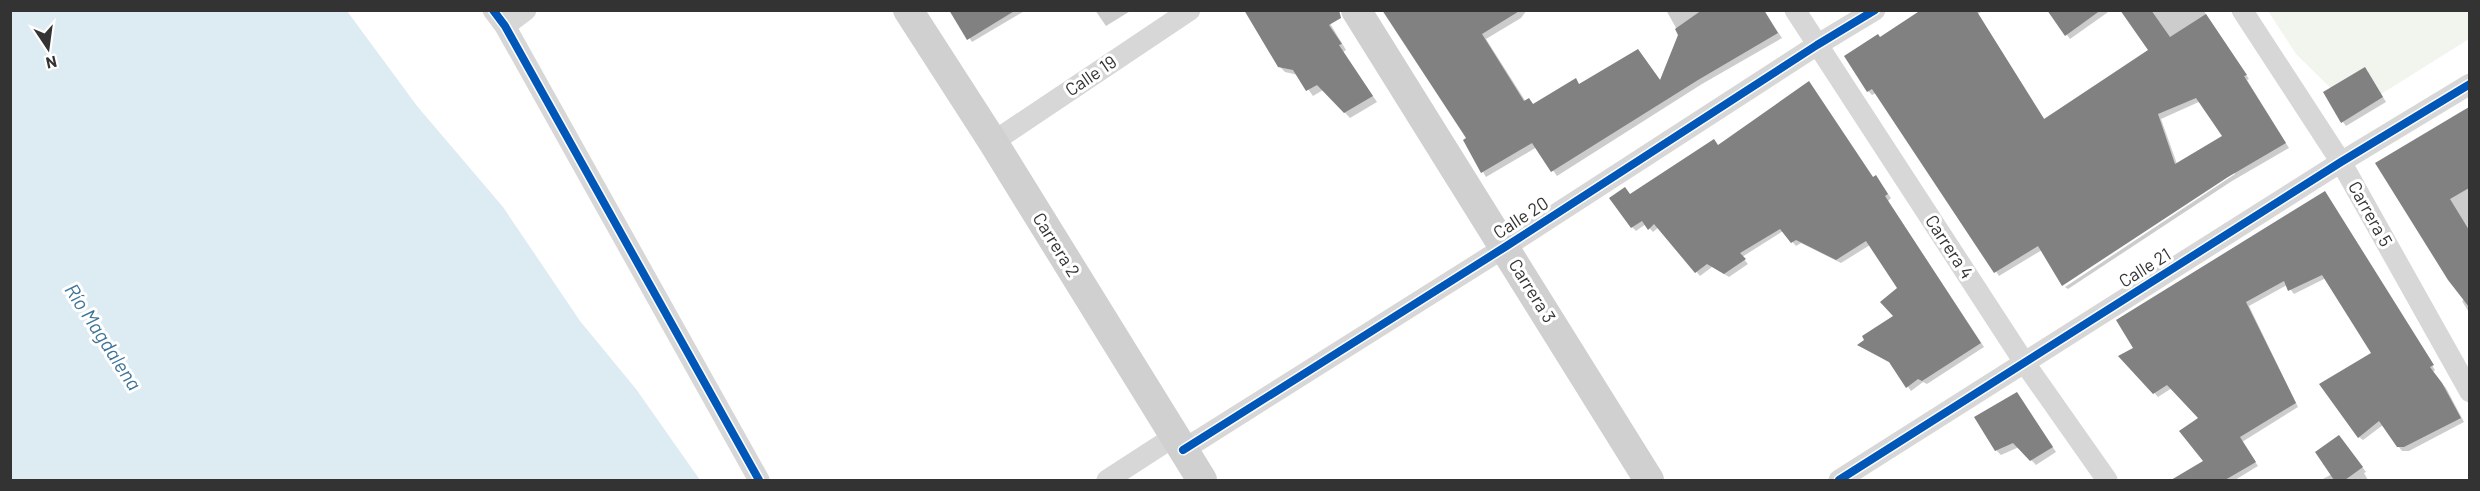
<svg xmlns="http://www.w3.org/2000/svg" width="2480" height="491" font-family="Barlow,sans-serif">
<rect width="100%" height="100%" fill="#fff"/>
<!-- green -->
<path fill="#f1f5ed" d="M 2268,11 L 2469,11 L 2469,39 L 2354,111 L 2296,54 Z"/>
<!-- water -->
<path fill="#ddebf3" d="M 10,11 L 347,11 L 417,106 L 503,207 L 580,321 L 636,389 L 700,480 L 11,480 Z"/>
<!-- shadow -->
<g fill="#0003" fill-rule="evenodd">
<path d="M 951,10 L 1026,10 L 972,42 Z"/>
<path d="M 1095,10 L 1132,10 L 1106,26 Z"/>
<path d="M 1322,10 L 1346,50 L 1343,52 L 1377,102 L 1350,118 L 1323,90 L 1313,96 L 1298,75 L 1285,72 L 1279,66 Z"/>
<path d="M 1384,10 L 1527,10 L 1521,18 L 1486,39 L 1526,102 L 1529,100 L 1534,105 L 1642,55 L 1661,81 L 1680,35 L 1666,10 L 1763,10 L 1782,38 L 1702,84 L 1557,176 L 1537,147 L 1486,177 L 1465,140 L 1468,139 Z"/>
<path d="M 1925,10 L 1983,10 L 1978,14 L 2045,120 L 2150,50 L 2122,10 L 2203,10 L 2249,79 L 2247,80 L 2289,148 L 2232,181 L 2068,289 L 2065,287 L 2235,174 L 2233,171 L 2042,250 L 1999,276 L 1876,93 L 1872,95 L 1868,91 L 1881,38 ZM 2201,101 L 2224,136 L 2177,164 L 2161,119 Z"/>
<path d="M 2049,10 L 2111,10 L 2070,39 Z"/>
<path d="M 2368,72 L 2386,102 L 2346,126 L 2343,122 Z"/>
<path d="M 2470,108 L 2470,314 L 2462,301 L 2465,299 L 2377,164 Z"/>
<path d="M 1719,147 L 1874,178 L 1876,177 L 1891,198 L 1888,201 L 1984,347 L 1927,384 L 1923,382 L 1911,391 L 1892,364 L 1859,345 L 1895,316 L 1899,289 L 1870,245 L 1841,263 L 1801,243 L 1796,246 L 1783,231 L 1742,257 L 1748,264 L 1729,277 L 1712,267 L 1700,276 L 1659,227 L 1653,232 L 1646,224 L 1636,231 L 1632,227 L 1630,196 Z"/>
<path d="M 2325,195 L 2435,370 L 2433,372 L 2446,388 L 2464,422 L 2409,451 L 2402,451 L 2398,446 L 2383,425 L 2363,440 L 2359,437 L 2373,353 L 2326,278 L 2294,294 L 2287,285 L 2249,306 L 2298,407 L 2242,442 L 2258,466 L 2235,480 L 2193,480 L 2188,472 L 2205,462 L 2200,419 L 2172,388 L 2158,397 L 2121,357 L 2135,348 Z"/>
<path d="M 2017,394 L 2056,452 L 2036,465 L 2019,447 L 2001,455 L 1996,450 Z"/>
<path d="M 2342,440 L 2366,472 L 2364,473 L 2368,480 L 2321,480 L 2332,474 Z"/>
</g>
<!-- building -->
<g fill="#818181" fill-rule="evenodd">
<path d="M 949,10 L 1016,10 L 967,40 Z"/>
<path d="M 1244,10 L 1339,10 L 1341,18 L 1329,25 L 1342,44 L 1339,45 L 1373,96 L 1344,113 L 1317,85 L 1306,91 L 1293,70 L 1278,67 Z"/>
<path d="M 1382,10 L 1521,10 L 1482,34 L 1524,101 L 1529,98 L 1533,104 L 1576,78 L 1579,84 L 1638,49 L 1660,80 L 1678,35 L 1675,29 L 1702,10 L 1764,10 L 1778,33 L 1698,80 L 1551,172 L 1532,143 L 1481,173 L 1463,140 L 1466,138 Z"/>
<path d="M 1921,10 L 1976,10 L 2044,119 L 2148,50 L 2120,10 L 2151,10 L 2170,37 L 2206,14 L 2247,75 L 2244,76 L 2286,143 L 2228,177 L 2062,286 L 2038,246 L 1994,273 L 1872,89 L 1867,92 L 1844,56 L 1878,34 L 1880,37 ZM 2196,98 L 2222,136 L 2175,164 L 2158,114 Z"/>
<path d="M 2047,10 L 2101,10 L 2065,36 Z"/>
<path d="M 2365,67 L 2383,97 L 2341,123 L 2323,92 Z"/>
<path d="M 1809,81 L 1873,177 L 1876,175 L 1888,194 L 1885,196 L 1981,343 L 1922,381 L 1918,379 L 1906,388 L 1889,362 L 1857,345 L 1864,340 L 1862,336 L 1893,316 L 1880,302 L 1897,288 L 1866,241 L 1836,260 L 1796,240 L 1791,243 L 1780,229 L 1740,253 L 1746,259 L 1724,274 L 1707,264 L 1695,273 L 1654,224 L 1648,230 L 1642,221 L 1631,228 L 1609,198 L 1625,187 L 1630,194 L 1714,139 L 1718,145 Z"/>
<path d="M 2469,107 L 2469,188 L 2450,199 L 2469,230 L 2469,307 L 2448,280 L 2375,163 Z"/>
<path d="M 2325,191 L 2434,365 L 2430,367 L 2442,383 L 2461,418 L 2404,447 L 2397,447 L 2379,421 L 2358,438 L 2319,384 L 2371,353 L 2322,275 L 2288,291 L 2284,281 L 2246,302 L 2296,403 L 2240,437 L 2256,462 L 2225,480 L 2171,480 L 2203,461 L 2179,431 L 2198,418 L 2167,385 L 2153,394 L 2118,356 L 2133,348 L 2116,320 Z"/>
<path d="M 2017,392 L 2053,447 L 2030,461 L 2013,443 L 1995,451 L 1974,417 Z"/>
<path d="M 2339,435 L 2363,467 L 2345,480 L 2334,480 L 2315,452 Z"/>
</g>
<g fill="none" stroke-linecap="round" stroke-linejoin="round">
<!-- minor -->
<g stroke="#d7d7d7" stroke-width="21">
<path d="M 493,10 L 505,26 L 759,480"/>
<path d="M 1795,10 L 2024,362 L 2107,480"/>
<path d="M 2242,10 L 2341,162 L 2470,392"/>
<path d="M 505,26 L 526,10"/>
<path d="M 993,142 L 1190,10"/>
<path d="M 1183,450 L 1505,247 L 1817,45 L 1875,10"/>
<path d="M 1107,480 L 1175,436"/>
<path d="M 1839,480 L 2341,162 L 2470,84"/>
</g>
<!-- secondary -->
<g stroke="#d0d0d0" stroke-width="30">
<path d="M 908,10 L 993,142 L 1202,480"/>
<path d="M 1356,10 L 1649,480"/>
</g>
<!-- cycleway casing -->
<g stroke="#fff" stroke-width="11">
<g id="cycleway">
<path d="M 493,10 L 505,26 L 759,480"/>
<path d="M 1183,450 L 1505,247 L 1817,45 L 1875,10"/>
<path d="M 1839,480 L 2341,162 L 2470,84"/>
</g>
</g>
<!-- cycleway -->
<use href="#cycleway" stroke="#0057b8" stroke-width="8"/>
</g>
<g text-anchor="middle" stroke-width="6" stroke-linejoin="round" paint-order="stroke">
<!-- street labels -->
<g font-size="18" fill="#333" stroke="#fff">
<text transform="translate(1091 76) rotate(-34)" y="6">Calle 19</text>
<text transform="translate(2370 214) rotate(61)" y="6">Carrera 5</text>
<text transform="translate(1521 218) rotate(-33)" y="6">Calle 20</text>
<text transform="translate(1056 245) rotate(58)" y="6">Carrera 2</text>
<text transform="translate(1949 247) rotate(57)" y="6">Carrera 4</text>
<text transform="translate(2145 268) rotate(-32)" y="6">Calle 21</text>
<text transform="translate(1532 291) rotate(58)" y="6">Carrera 3</text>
</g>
<!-- water labels -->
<g font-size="20" font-style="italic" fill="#3f7597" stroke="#fff">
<text transform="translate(103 337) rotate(57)" y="7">Río Magdalena</text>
</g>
</g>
<!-- border -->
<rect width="2480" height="491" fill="none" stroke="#333333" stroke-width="24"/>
<!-- north arrow -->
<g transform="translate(48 48) rotate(167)" stroke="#ffffff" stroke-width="4.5" paint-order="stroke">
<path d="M0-4.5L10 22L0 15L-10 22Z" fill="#333333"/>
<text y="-9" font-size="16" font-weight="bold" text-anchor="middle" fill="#333333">N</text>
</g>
</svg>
